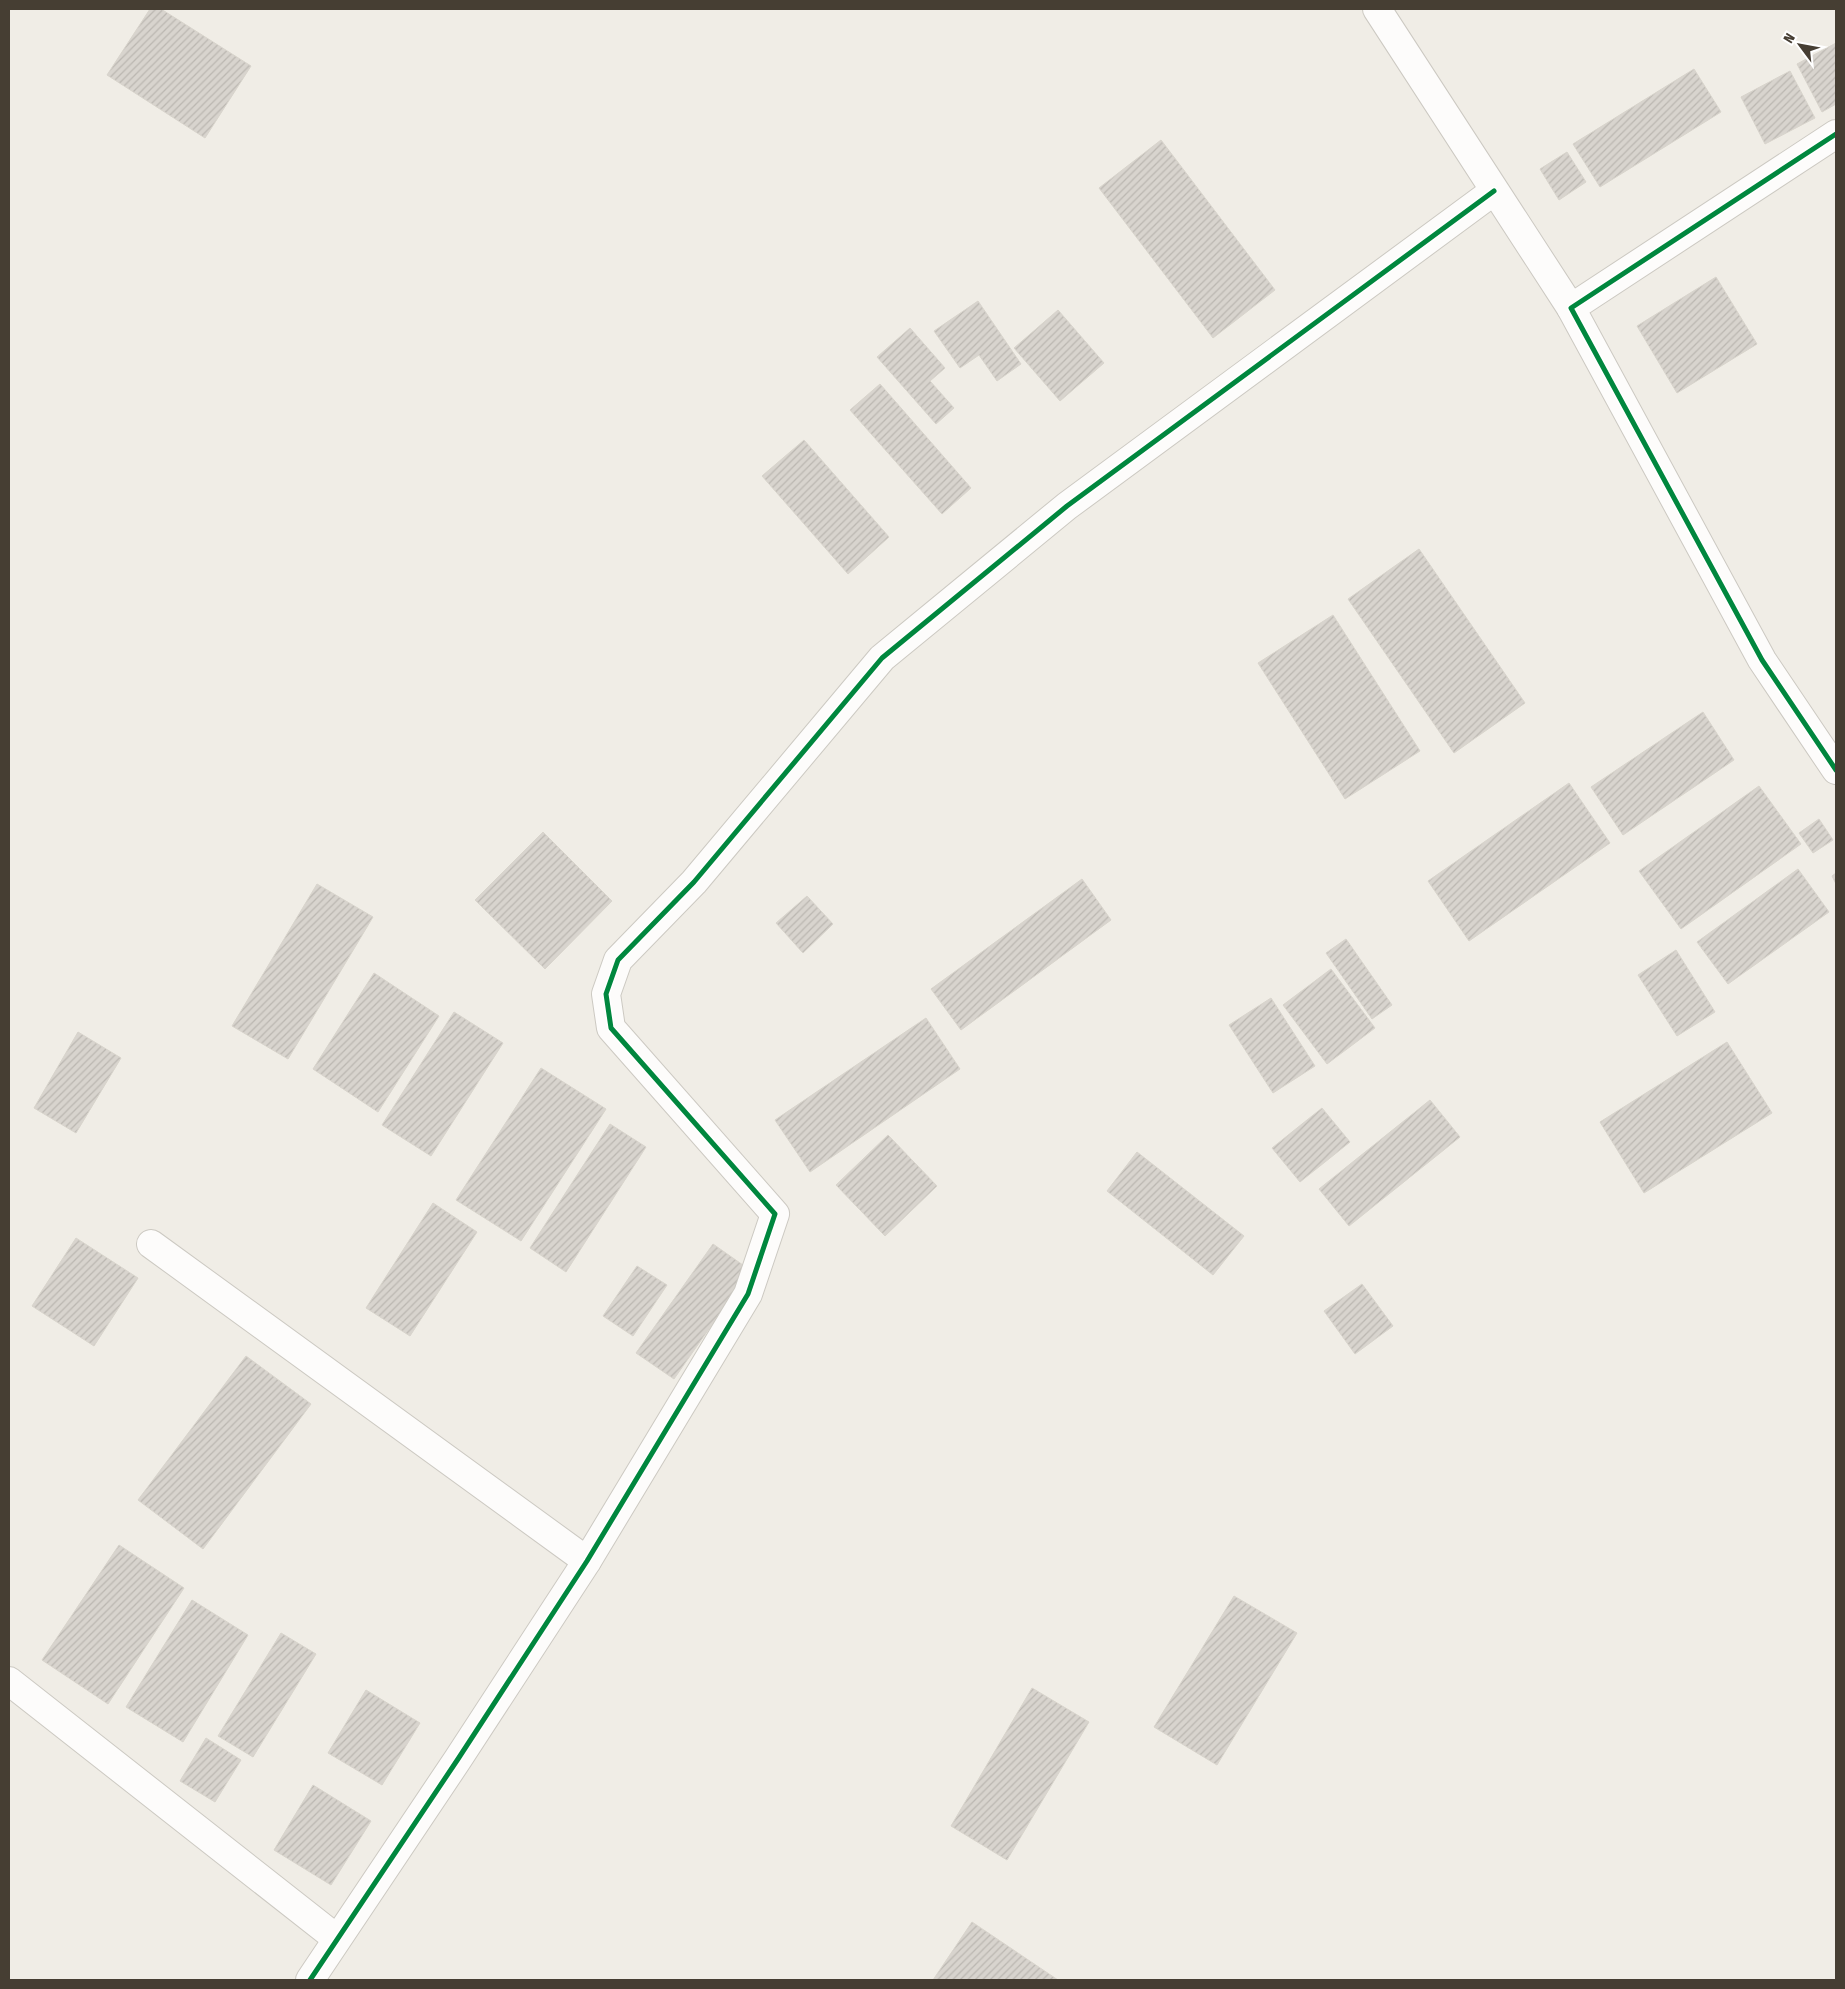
<svg xmlns="http://www.w3.org/2000/svg" width="1845" height="1989" font-family="'Fira Sans Condensed',sans-serif">
<defs>
<pattern id="building-hatch" width="6" height="6" patternUnits="userSpaceOnUse" patternTransform="scale(1.25)"><rect width="6" height="6" fill="#d8d4ce"/><path d="M-1 1l2-2M0 6l6-6M5 7l2-2" fill="none" stroke="#bbb7b1"/></pattern>
</defs>
<rect width="100%" height="100%" fill="#f0ede6"/>
<!-- building -->
<g fill="url(#building-hatch)" stroke="#d8d4cc">
<path d="M 150,9 L 161,9 L 251,66 L 205,138 L 107,75 Z"/>
<path d="M 1836,43 L 1836,104 L 1822,112 L 1797,64 Z"/>
<path d="M 1694,69 L 1721,112 L 1600,187 L 1573,144 Z"/>
<path d="M 1790,71 L 1815,118 L 1765,144 L 1741,97 Z"/>
<path d="M 1161,140 L 1275,290 L 1213,338 L 1099,188 Z"/>
<path d="M 1567,152 L 1586,182 L 1559,200 L 1540,169 Z"/>
<path d="M 1716,277 L 1757,344 L 1677,393 L 1637,326 Z"/>
<path d="M 978,301 L 1021,364 L 997,381 L 979,355 L 960,368 L 934,331 Z"/>
<path d="M 1058,310 L 1104,363 L 1060,401 L 1014,348 Z"/>
<path d="M 910,328 L 945,368 L 930,381 L 954,408 L 936,424 L 877,357 Z"/>
<path d="M 880,384 L 971,488 L 942,514 L 850,410 Z"/>
<path d="M 804,440 L 889,537 L 848,574 L 762,476 Z"/>
<path d="M 1419,549 L 1525,703 L 1454,753 L 1348,599 Z"/>
<path d="M 1333,615 L 1420,751 L 1345,799 L 1258,663 Z"/>
<path d="M 1703,712 L 1734,760 L 1623,835 L 1591,787 Z"/>
<path d="M 1569,783 L 1610,843 L 1469,941 L 1428,881 Z"/>
<path d="M 1759,786 L 1801,844 L 1681,929 L 1639,871 Z"/>
<path d="M 1819,819 L 1833,840 L 1813,853 L 1799,833 Z"/>
<path d="M 543,832 L 612,901 L 545,969 L 475,900 Z"/>
<path d="M 1798,869 L 1829,912 L 1728,984 L 1697,942 Z"/>
<path d="M 1836,873 L 1836,884 L 1832,876 Z"/>
<path d="M 1082,879 L 1111,920 L 961,1030 L 931,989 Z"/>
<path d="M 317,884 L 373,917 L 288,1059 L 232,1026 Z"/>
<path d="M 807,896 L 833,924 L 803,953 L 776,923 Z"/>
<path d="M 1346,939 L 1392,1005 L 1372,1019 L 1326,953 Z"/>
<path d="M 1676,950 L 1715,1012 L 1677,1036 L 1638,975 Z"/>
<path d="M 1331,969 L 1375,1028 L 1327,1064 L 1283,1005 Z"/>
<path d="M 374,973 L 439,1016 L 378,1112 L 313,1069 Z"/>
<path d="M 1271,998 L 1315,1066 L 1273,1093 L 1229,1025 Z"/>
<path d="M 454,1012 L 503,1043 L 431,1156 L 382,1125 Z"/>
<path d="M 926,1018 L 960,1069 L 810,1172 L 775,1120 Z"/>
<path d="M 78,1032 L 121,1058 L 76,1133 L 34,1108 Z"/>
<path d="M 1727,1042 L 1772,1113 L 1644,1193 L 1600,1122 Z"/>
<path d="M 541,1068 L 606,1109 L 521,1241 L 456,1200 Z"/>
<path d="M 1430,1100 L 1460,1137 L 1349,1226 L 1319,1189 Z"/>
<path d="M 1322,1108 L 1350,1142 L 1300,1182 L 1272,1148 Z"/>
<path d="M 610,1124 L 646,1147 L 566,1272 L 530,1248 Z"/>
<path d="M 888,1135 L 937,1186 L 885,1236 L 836,1185 Z"/>
<path d="M 1137,1152 L 1244,1236 L 1213,1275 L 1107,1191 Z"/>
<path d="M 433,1203 L 477,1232 L 410,1336 L 366,1308 Z"/>
<path d="M 76,1238 L 138,1278 L 94,1346 L 32,1306 Z"/>
<path d="M 713,1244 L 750,1270 L 674,1379 L 636,1353 Z"/>
<path d="M 637,1266 L 667,1285 L 633,1336 L 603,1316 Z"/>
<path d="M 1362,1284 L 1393,1326 L 1355,1354 L 1324,1311 Z"/>
<path d="M 246,1356 L 311,1404 L 203,1549 L 138,1500 Z"/>
<path d="M 119,1545 L 184,1588 L 108,1704 L 42,1660 Z"/>
<path d="M 1234,1596 L 1297,1633 L 1217,1765 L 1154,1727 Z"/>
<path d="M 192,1600 L 248,1635 L 183,1742 L 126,1707 Z"/>
<path d="M 281,1633 L 316,1654 L 253,1757 L 218,1736 Z"/>
<path d="M 1032,1688 L 1089,1722 L 1007,1860 L 951,1826 Z"/>
<path d="M 366,1690 L 420,1723 L 382,1785 L 328,1753 Z"/>
<path d="M 206,1738 L 241,1760 L 215,1802 L 180,1781 Z"/>
<path d="M 313,1785 L 371,1821 L 331,1885 L 274,1850 Z"/>
<path d="M 972,1922 L 1058,1980 L 933,1980 Z"/>
</g>
<g fill="none" stroke-linecap="round" stroke-linejoin="round">
<!-- minor casing -->
<g stroke="#ccc9c2" stroke-width="30">
<g id="minor">
<path d="M 1377,9 L 1571,308"/>
<path d="M 1836,134 L 1571,308 L 1762,660 L 1836,770"/>
<path d="M 151,1244 L 587,1561"/>
<path d="M 9,1681 L 336,1938"/>
<path d="M 310,1980 L 458,1759 L 587,1561 L 748,1294 L 775,1214 L 611,1028 L 606,994 L 618,960 L 694,882 L 882,658 L 1067,506 L 1494,191"/>
</g>
</g>
<!-- minor -->
<use href="#minor" stroke="#fdfcfb" stroke-width="28"/>
<!-- cycleway casing -->
<g stroke="#fff" stroke-width="8">
<g id="cycleway">
<path d="M 1836,134 L 1571,308 L 1762,660 L 1836,770"/>
<path d="M 310,1980 L 458,1759 L 587,1561 L 748,1294 L 775,1214 L 611,1028 L 606,994 L 618,960 L 694,882 L 882,658 L 1067,506 L 1494,191"/>
</g>
</g>
<!-- cycleway -->
<use href="#cycleway" stroke="#00873e" stroke-width="5"/>
</g>
<!-- border -->
<rect width="1845" height="1989" fill="none" stroke="#463e33" stroke-width="20"/>
<!-- north arrow -->
<g transform="translate(1800 45) rotate(302)" stroke="#ffffff" stroke-width="4" paint-order="stroke">
<path d="M0-4L9 19L0 12L-9 19Z" fill="#463e33"/>
<text y="-8" font-size="14" font-weight="bold" text-anchor="middle" fill="#463e33">N</text>
</g>
</svg>
